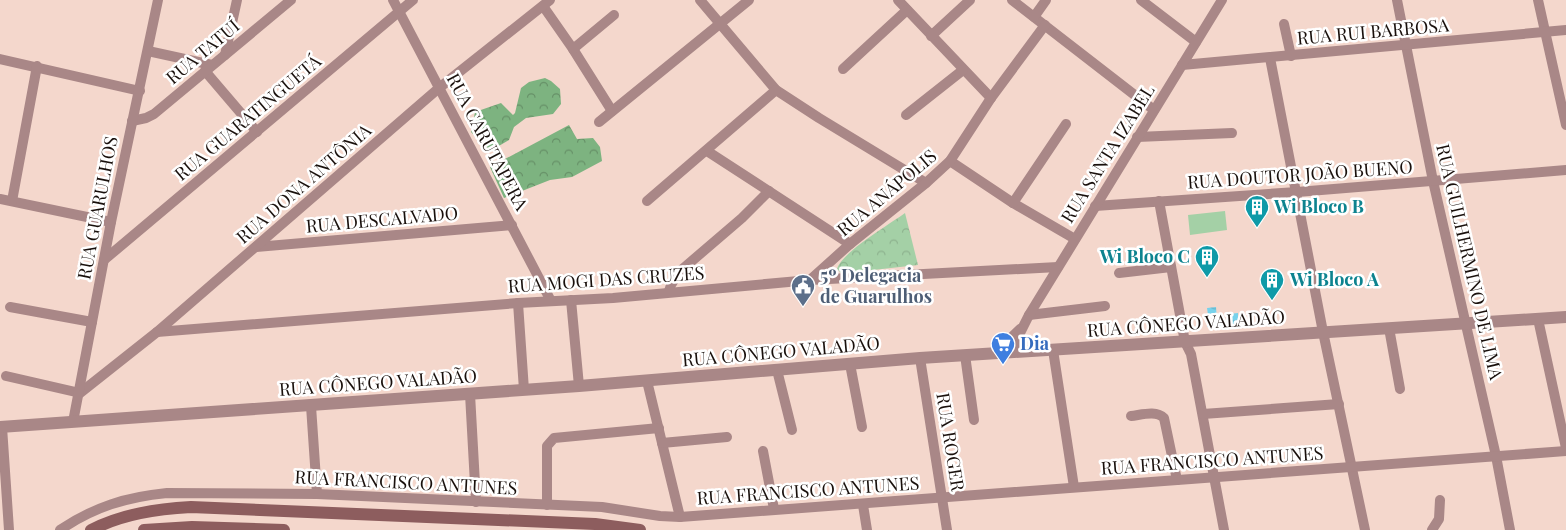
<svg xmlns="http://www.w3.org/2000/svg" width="1566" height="530" font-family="'Playfair Display',serif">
<defs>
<pattern id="forest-crowns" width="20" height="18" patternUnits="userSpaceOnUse" patternTransform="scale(1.25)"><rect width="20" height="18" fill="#7db380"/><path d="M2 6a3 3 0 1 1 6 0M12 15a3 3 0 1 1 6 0" fill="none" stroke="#669067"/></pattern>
<pattern id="park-crowns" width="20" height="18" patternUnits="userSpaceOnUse" patternTransform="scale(1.25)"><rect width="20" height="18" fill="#a4d0a6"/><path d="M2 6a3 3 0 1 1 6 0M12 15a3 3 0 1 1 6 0" fill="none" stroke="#8db28e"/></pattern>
<pattern id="water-waves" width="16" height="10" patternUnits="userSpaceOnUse" patternTransform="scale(1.25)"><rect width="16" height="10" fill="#78d2eb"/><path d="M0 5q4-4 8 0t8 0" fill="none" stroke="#67b3c8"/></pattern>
</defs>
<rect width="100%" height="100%" fill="#f4d7cc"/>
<!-- green -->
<path fill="#a4d0a6" d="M 1225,211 L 1227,230 L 1190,235 L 1188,215 Z"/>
<!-- forest -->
<g fill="url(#forest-crowns)">
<path d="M 545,78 L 551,81 L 560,89 L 561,104 L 553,114 L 526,118 L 514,127 L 509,140 L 492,150 L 484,146 L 471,132 L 475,112 L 501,103 L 513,115 L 515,113 L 521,88 L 529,82 Z"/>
<path d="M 569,125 L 577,139 L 593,138 L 600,147 L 602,161 L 572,177 L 550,180 L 504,198 L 490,167 Z"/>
</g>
<!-- park -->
<path fill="url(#park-crowns)" d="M 905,213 L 918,265 L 846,273 L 841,273 L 837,269 C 842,252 890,224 905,213 Z"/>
<!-- water -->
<path fill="url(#water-waves)" d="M 1216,307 L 1217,321 L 1228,320 L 1228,314 L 1238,313 L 1238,324 L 1207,327 L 1207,321 L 1213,321 L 1212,315 L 1208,315 L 1207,308 Z"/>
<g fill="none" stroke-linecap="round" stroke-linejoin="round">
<!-- minor -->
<g stroke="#a98787" stroke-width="10">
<path d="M 393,0 L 551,301"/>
<path d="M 700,0 L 776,90 L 819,118 L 926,183"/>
<path d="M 898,0 L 991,98"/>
<path d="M 1012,0 L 1154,110"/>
<path d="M 1141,0 L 1196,42"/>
<path d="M 1397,0 L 1433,181 L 1496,456 L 1510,530"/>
<path d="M 1538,0 L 1566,125"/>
<path d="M 543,6 L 573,49 L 612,111"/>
<path d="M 1034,17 L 1046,0"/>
<path d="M 1284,24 L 1291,56"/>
<path d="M 931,36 L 970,0"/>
<path d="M 573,49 L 614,15"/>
<path d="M 148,51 L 212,65"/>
<path d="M 225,55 L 237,0"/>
<path d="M 1270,58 L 1323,332 L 1365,530"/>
<path d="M 0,59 L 140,91"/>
<path d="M 1182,65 L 1566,30"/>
<path d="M 843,69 L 907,10"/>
<path d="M 205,71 L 257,132"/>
<path d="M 906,115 L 963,70"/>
<path d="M 132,121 L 146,118 L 154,114 L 291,0"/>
<path d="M 599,122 L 749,0"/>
<path d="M 1137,137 L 1232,133"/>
<path d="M 707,151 L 850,244"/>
<path d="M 950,161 L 1013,203 L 1075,239"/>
<path d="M 0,199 L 111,222"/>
<path d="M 12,201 L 37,66"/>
<path d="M 647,201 L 776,90"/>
<path d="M 1159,201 L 1185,342 L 1191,354 L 1224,530"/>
<path d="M 1013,203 L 1066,124"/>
<path d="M 1095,206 L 1297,192 L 1566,170"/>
<path d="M 256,247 L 512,225"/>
<path d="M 104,260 L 413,0"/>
<path d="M 1119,273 L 1171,267"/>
<path d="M 810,280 L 850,244 L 926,183 L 950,161 L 991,98 L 1045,25"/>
<path d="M 669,291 L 671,285 L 679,272 L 742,218 L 769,191"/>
<path d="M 571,300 L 579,386"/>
<path d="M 518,303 L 524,390"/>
<path d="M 10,307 L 92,322"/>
<path d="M 1029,315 L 1105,306"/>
<path d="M 1538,319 L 1566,448"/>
<path d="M 1389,328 L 1400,389"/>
<path d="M 157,332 L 518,303 L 613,298 L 810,280 L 1058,267"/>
<path d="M 1053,350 L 1074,487"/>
<path d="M 1017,352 L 1020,333 L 1029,315 L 1222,0"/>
<path d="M 995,353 L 1020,329"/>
<path d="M 965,355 L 974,420"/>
<path d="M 920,358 L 947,530"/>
<path d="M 850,364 L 862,427"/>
<path d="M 777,370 L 792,430"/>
<path d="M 6,376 L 80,393 L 157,332 L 439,88 L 550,0"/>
<path d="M 647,381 L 680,517"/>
<path d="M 470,394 L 476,502"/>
<path d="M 311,406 L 317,494"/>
<path d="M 1203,414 L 1339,404"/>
<path d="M 1131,416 C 1141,415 1156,410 1164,418 L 1177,480"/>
<path d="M 73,422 L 111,222 L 158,0"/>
<path d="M 2,427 L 9,530"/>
<path d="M 662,443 L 727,437"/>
<path d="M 763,451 L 774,509"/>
<path d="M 547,505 L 547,446 L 554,438 L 659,428"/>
<path d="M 863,505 L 867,530"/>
<path d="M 60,530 C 94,507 126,497 167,493 L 317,494 L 602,507 L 660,516 L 680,517 C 976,496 1271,471 1566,451"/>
<path d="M 1432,530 L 1439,519 L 1440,500"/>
</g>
<!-- tertiary -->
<path stroke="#a98787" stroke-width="12" d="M 0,427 L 579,386 L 920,358 L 1566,317"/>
<!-- secondary -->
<g stroke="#8d5d5e" stroke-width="12">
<path d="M 91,530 C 123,514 156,509 191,507 L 595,524 L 640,530"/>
<path d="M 144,530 L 192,527 L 284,530"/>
</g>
</g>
<!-- icons -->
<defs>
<g id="building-pin" transform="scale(1.25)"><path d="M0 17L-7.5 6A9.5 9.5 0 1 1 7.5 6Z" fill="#0f9aa8" stroke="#fff"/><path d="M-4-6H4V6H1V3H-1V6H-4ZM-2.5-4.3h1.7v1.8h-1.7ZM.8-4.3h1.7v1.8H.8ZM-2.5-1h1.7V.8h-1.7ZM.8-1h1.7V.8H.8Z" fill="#fff"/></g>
<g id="civic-pin" transform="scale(1.25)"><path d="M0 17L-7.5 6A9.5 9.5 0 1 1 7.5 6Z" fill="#5c6f8a" stroke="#fff"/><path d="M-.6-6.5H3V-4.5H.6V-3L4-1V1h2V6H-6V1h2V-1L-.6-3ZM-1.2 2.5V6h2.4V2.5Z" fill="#fff"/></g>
<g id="supermarket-pin" transform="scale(1.25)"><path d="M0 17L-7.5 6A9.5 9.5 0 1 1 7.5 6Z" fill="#3f7fe0" stroke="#fff"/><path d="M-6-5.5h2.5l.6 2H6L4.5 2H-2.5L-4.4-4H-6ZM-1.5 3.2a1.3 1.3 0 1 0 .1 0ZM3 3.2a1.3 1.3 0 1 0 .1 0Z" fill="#fff"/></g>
</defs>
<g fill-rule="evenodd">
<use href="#building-pin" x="1257" y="207"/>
<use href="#building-pin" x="1207" y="257"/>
<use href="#building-pin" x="1272" y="280"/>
<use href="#civic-pin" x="803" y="286"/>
<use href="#supermarket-pin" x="1003" y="344"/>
</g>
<g text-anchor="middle" stroke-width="5" stroke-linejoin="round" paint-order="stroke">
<!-- street labels -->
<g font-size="18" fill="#19100c" stroke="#fff">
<text transform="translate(1373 32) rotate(-5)" y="6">RUA RUI BARBOSA</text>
<text transform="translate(203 52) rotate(-40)" y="6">RUA TATUÍ</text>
<text transform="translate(248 118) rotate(-40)" y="6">RUA GUARATINGUETÁ</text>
<text transform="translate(487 142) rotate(62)" y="6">RUA CARUTAPERA</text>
<text transform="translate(1108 154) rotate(-58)" y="6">RUA SANTA IZABEL</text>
<text transform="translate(1300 175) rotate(-4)" y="6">RUA DOUTOR JOÃO BUENO</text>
<text transform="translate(304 184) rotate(-41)" y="6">RUA DONA ANTÔNIA</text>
<text transform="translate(887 193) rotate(-40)" y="6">RUA ANÁPOLIS</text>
<text transform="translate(98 208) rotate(-79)" y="6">RUA GUARULHOS</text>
<text transform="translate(382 220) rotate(-5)" y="6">RUA DESCALVADO</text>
<text transform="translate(1469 262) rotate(77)" y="6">RUA GUILHERMINO DE LIMA</text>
<text transform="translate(606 280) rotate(-4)" y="6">RUA MOGI DAS CRUZES</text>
<text transform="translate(1186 324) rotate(-4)" y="6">RUA CÔNEGO VALADÃO</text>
<text transform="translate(781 352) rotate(-5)" y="6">RUA CÔNEGO VALADÃO</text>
<text transform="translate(378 383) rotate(-4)" y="6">RUA CÔNEGO VALADÃO</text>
<text transform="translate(950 442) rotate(81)" y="6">RUA ROGER</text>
<text transform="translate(1212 461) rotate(-4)" y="6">RUA FRANCISCO ANTUNES</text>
<text transform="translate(406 483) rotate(3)" y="6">RUA FRANCISCO ANTUNES</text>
<text transform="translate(808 491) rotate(-4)" y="6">RUA FRANCISCO ANTUNES</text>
</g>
<!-- culture labels -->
<g font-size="18" font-weight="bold" fill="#0d838f" stroke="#fff" text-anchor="start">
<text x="1274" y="213">Wi Bloco B</text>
<text x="1190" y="263" text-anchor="end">Wi Bloco C</text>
<text x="1290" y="286">Wi Bloco A</text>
</g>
<!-- service labels -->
<g font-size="18" font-weight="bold" fill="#4e5e75" stroke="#fff" text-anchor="start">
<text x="820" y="282">5º Delegacia<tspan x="820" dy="21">de Guarulhos</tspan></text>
</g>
<!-- shop labels -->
<g font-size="18" font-weight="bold" fill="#366cbe" stroke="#fff" text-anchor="start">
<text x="1020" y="350">Dia</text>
</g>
</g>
</svg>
